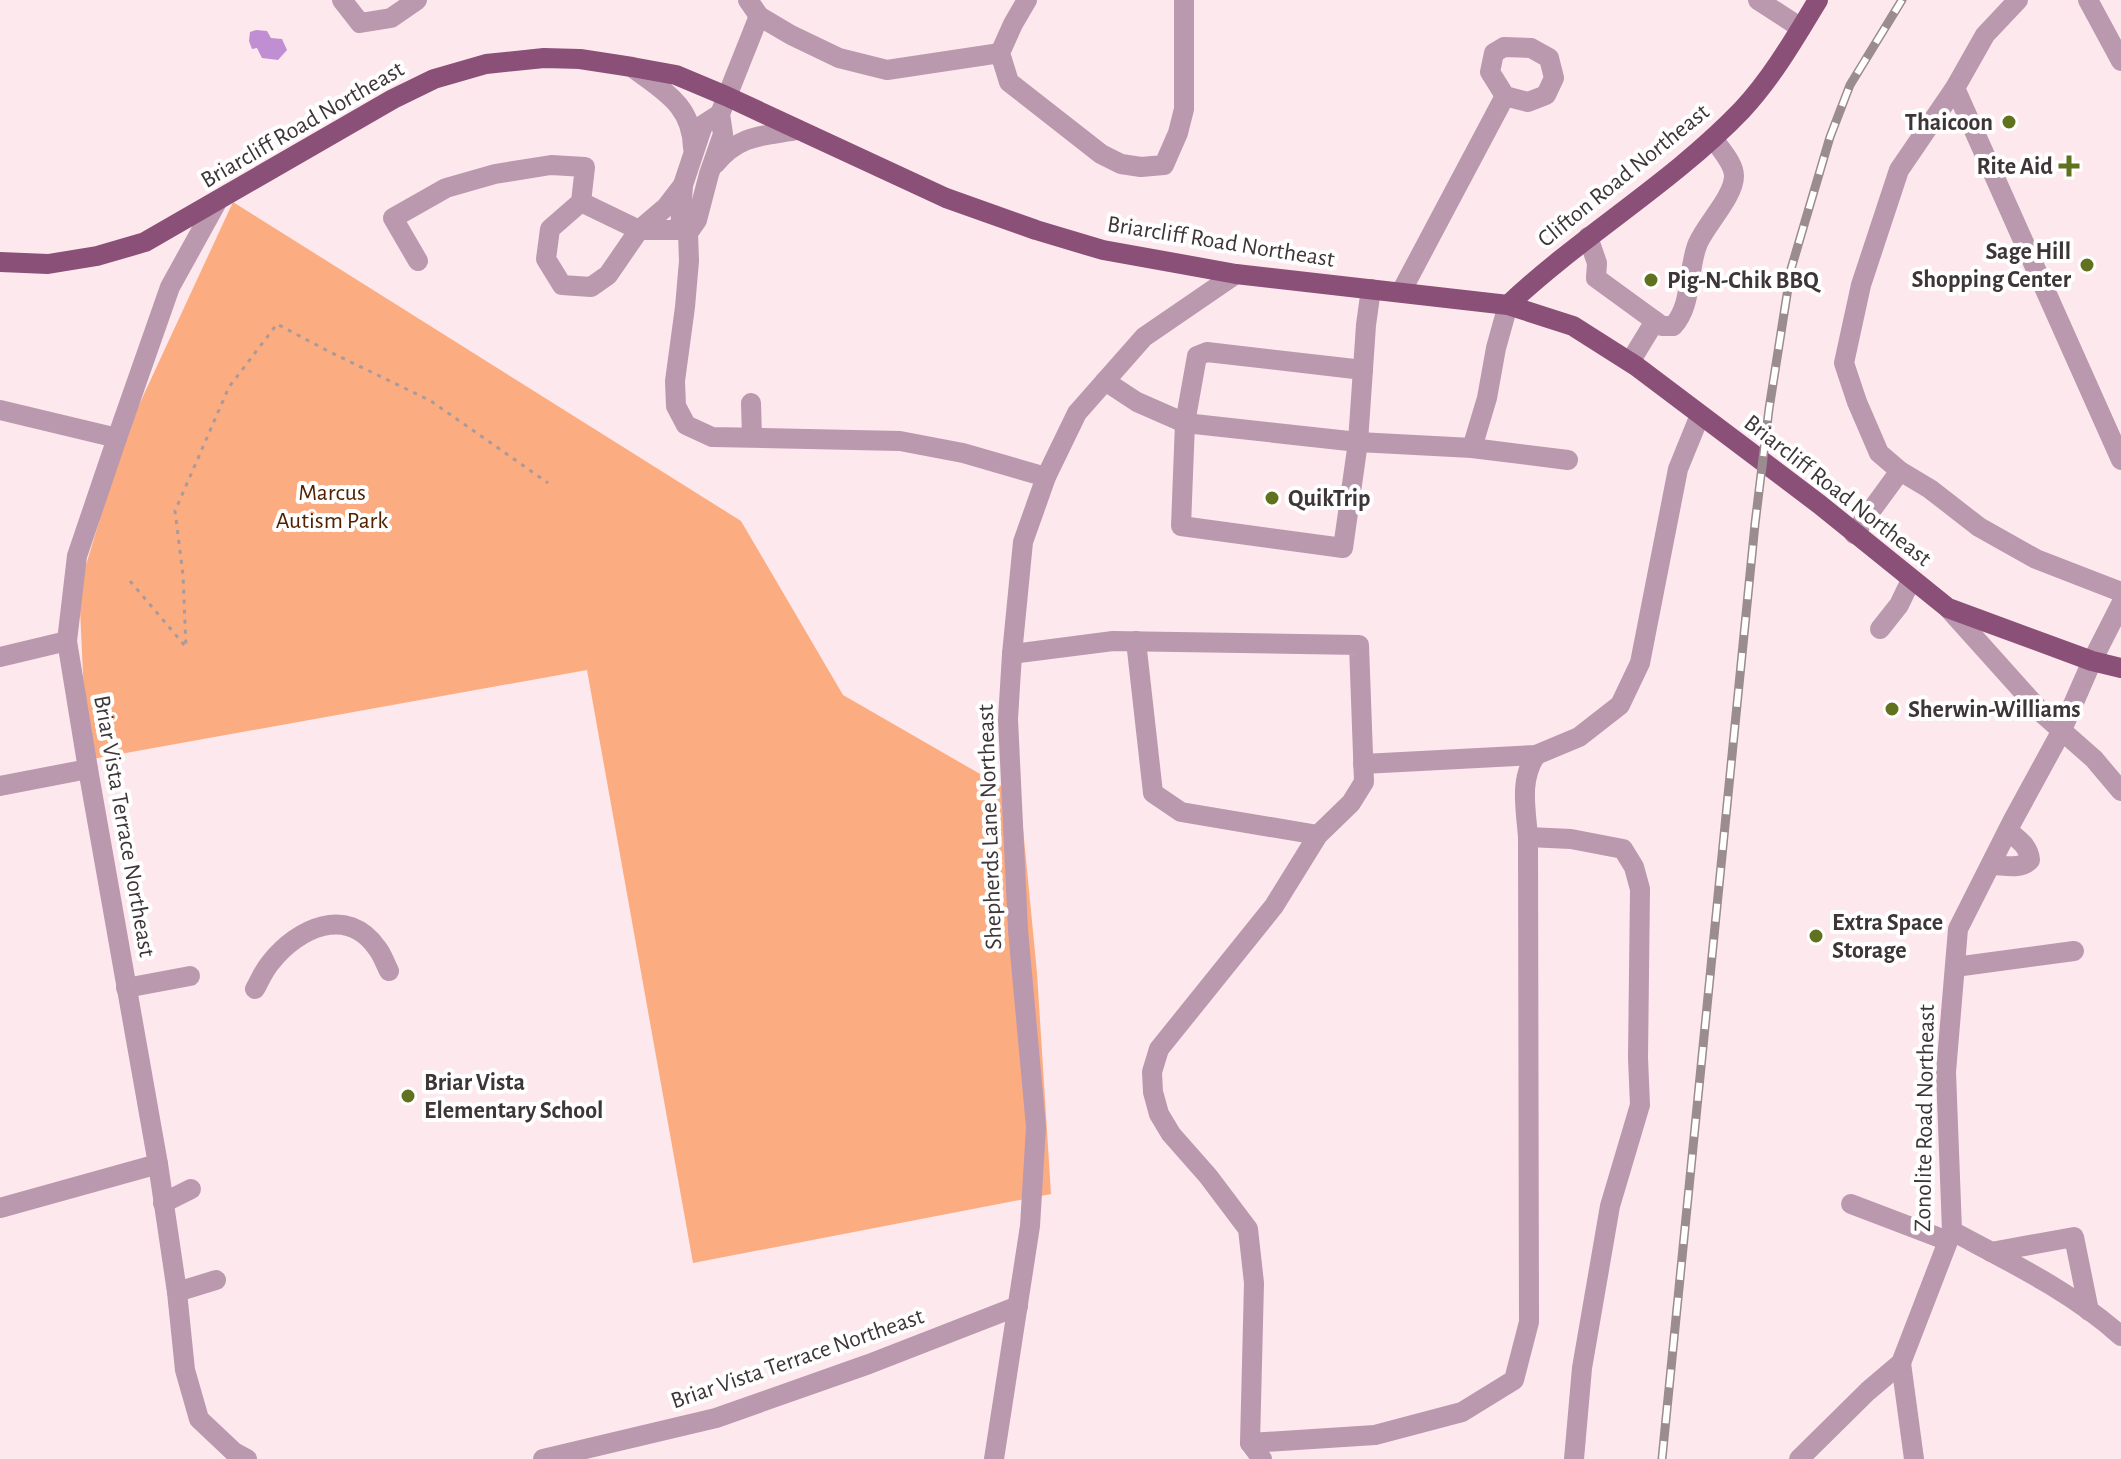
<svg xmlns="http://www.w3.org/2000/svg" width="2121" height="1459" font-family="'Alegreya Sans',sans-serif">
<rect width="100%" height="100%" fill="#fde8ed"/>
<!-- green -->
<path fill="#fbad81" d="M 233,202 L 741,521 L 843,695 L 1020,797 L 1037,973 L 1051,1194 L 693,1263 L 587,670 L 87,760 L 79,588 L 126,433 Z"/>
<!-- water -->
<path fill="#c08ed3" d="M 256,30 L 267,31 L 271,38 L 282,39 L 287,50 L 278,60 L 262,58 L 257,48 L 252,49 L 249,41 L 250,32 Z"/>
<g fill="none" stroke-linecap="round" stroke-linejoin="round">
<!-- path -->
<path stroke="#a99a9d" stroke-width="3" stroke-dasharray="4 6" stroke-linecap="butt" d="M 130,581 L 186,647 L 183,575 L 175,511 L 229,387 L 277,324 L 326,350 L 431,401 L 548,483"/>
<!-- minor -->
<g stroke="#ba98ae" stroke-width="20">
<path d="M 342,0 L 360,23 L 391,18 L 417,0"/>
<path d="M 748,0 L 759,16 L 791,35 L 839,58 L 887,70 L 1000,53"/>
<path d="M 1027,0 L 1013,24 L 1000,53 L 1009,82 L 1101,154 L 1121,164 L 1141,167 L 1164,165 L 1178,133 L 1184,109 L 1184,0"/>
<path d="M 1758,0 L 1801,28"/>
<path d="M 2018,0 L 1985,35 L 1955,88 L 1899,170 L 1861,285 L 1844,363 L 1857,402 L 1879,453 L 1900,471 L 1930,489 L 1979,527 L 2036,559 L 2121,592"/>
<path d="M 2088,0 L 2121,61"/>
<path d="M 759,16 L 720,114 L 723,134 L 709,174 L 697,220 L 688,233 L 689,261 L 685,307 L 675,381 L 676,406 L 686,425 L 712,437 L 900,441 L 963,453 L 1046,477"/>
<path d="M 1504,47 L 1531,48 L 1549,58 L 1554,78 L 1546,95 L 1528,102 L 1505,96 L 1490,72 L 1494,53 Z"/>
<path d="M 632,67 C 663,91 692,104 693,148"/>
<path d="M 1955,88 L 2121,460"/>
<path d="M 715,164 C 740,134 763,136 798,130"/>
<path d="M 217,202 L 170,287 L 117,438 L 77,556 L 67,641 L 88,769 L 158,1164 L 177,1292 L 185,1370 L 199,1419 L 234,1452 L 247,1459"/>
<path d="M 581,202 L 639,230 L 680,230"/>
<path d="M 688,233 L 680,230 L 683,185 L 703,125 L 720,114"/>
<path d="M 1588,237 L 1597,263 L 1596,278 L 1662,326 L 1673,326 C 1693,305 1687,269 1698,243 C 1707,223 1734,196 1734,176 C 1734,163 1720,149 1713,138"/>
<path d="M 418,261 L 393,218 L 446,188 L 495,174 L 551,165 L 585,167 L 581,202 L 550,229 L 546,259 L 562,285 L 591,287 L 608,275 L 639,230 L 666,207 L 683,185"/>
<path d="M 1401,292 L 1505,96"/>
<path d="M 1508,305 L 1496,348 L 1487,398 L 1472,448 L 1568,460"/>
<path d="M 1630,362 L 1655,321"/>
<path d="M 1363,370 L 1207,352 L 1197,356 L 1185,423 L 1181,526 L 1343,548 L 1358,442 L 1472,448"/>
<path d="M 1105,381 L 1137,402 L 1185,423 L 1358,442 L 1366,325 L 1371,289"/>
<path d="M 751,403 L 752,437"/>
<path d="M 0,410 L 117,438"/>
<path d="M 1854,534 L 1900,471"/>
<path d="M 1948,608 L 2044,715 L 2094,759 L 2121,791"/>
<path d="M 1880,629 L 1899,605 L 1911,580"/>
<path d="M 1136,641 L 1153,793 L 1181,812 L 1318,835"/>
<path d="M 1012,654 L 1113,641 L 1359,645 L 1364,782 L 1351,803 L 1318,835 L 1274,906 L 1159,1049 L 1152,1072 L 1153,1092 L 1159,1114 L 1171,1134 L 1208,1176 L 1248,1229 L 1254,1283 L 1250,1443 L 1262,1459"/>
<path d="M 0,657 L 67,641"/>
<path d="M 1536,755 C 1519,780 1526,809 1528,837 L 1571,839 L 1623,849 L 1634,867 L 1640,889 L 1638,1058 L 1640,1105 L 1610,1206 L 1582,1368 L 1574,1459"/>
<path d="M 1363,764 L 1536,755 L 1579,737 L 1620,705 L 1640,663 L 1678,469 L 1700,415"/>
<path d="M 0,786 L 88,769"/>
<path d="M 1991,865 C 2004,865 2021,870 2030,860 C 2029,846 2018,839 2008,831"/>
<path d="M 1955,967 L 2074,951"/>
<path d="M 126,988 L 190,976"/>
<path d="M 255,989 C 260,980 264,970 271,962 C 298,928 347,905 377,948 C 382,954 385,963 389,971"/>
<path d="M 163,1203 L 191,1189"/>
<path d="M 1851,1204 L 1948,1241"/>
<path d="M 0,1208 L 158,1164"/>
<path d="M 1952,1231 C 2010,1262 2072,1292 2121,1336"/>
<path d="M 1991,1252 L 2074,1237 L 2089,1311"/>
<path d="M 177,1292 L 216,1280"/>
<path d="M 1901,1363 L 1914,1459"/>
<path d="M 1250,1443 L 1375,1435 L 1462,1412 L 1514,1380 L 1529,1322 L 1528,837"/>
<path d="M 543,1459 L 716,1418 L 869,1364 L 1018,1306"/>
<path d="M 994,1459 L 1030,1226 L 1036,1127 L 1018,930 L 1008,719 L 1012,654 L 1023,542 L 1046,477 L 1077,413 L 1144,337 L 1236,274"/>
<path d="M 1799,1459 L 1868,1391 L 1901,1363 L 1952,1231 L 1946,1072 L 1958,929 L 2013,820 L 2061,732 L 2092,661 L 2121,604"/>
</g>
<!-- major -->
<g stroke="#8b5078" stroke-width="20">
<path d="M 0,262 L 48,264 L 97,256 L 145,242 L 393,99 L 434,79 L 486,64 L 544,58 L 580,59 L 632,67 L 676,75 L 726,96 L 946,198 L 1036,230 L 1103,250 L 1236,274 L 1508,305 L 1573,326 L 1636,366 L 1819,504 L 1948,608 L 2092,661 L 2121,668"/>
<path d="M 1508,305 C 1582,235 1671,184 1742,110 C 1772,78 1795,38 1818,0"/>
</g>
<!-- rail casing -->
<g stroke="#9a8c8f" stroke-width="9">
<path id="rail" d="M 1662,1459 L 1755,524 L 1769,409 L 1791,269 L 1830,137 L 1850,85 L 1902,0"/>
</g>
<!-- rail -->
<use href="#rail" stroke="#fff" stroke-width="6" stroke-dasharray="18" stroke-linecap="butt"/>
</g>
<!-- markers -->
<g fill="#61711e" stroke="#fff" stroke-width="3">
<circle cx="2009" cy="122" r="8"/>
<path d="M2065 154h8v8h8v8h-8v8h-8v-8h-8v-8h8z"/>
<circle cx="2087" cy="265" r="8"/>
<circle cx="1651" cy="280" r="8"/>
<circle cx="1272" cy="498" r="8"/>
<circle cx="1892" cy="709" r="8"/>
<circle cx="1816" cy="936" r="8"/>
<circle cx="408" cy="1096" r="8"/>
</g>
<g text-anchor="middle" stroke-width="8" stroke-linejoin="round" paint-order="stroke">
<!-- poi labels -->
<g font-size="24" font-weight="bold" fill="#3d3537" stroke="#fff" text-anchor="start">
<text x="1993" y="130" text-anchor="end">Thaicoon</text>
<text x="2053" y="174" text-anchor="end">Rite Aid</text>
<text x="2071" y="259" text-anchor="end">Sage Hill<tspan x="2071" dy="28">Shopping Center</tspan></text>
<text x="1667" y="288">Pig-N-Chik BBQ</text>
<text x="1288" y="506">QuikTrip</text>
<text x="1908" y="717">Sherwin-Williams</text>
<text x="1832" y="930">Extra Space<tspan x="1832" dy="28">Storage</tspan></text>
<text x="424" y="1090">Briar Vista<tspan x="424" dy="28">Elementary School</tspan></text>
</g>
<!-- street labels -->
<g font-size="24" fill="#3d3537" stroke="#fff">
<text transform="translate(302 124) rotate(-30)" y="8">Briarcliff Road Northeast</text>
<text transform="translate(1623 175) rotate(-39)" y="8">Clifton Road Northeast</text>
<text transform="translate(1221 241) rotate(9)" y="8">Briarcliff Road Northeast</text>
<text transform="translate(1838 490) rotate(38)" y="8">Briarcliff Road Northeast</text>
<text transform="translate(125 826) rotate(80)" y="8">Briar Vista Terrace Northeast</text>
<text transform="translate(989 827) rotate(-92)" y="8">Shepherds Lane Northeast</text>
<text transform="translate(1924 1118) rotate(-89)" y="8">Zonolite Road Northeast</text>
<text transform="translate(797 1358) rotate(-19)" y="8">Briar Vista Terrace Northeast</text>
</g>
<!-- park labels -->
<g font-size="24" fill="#522100" stroke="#fff">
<text x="332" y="500">Marcus<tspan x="332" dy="28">Autism Park</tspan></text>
</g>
</g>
</svg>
